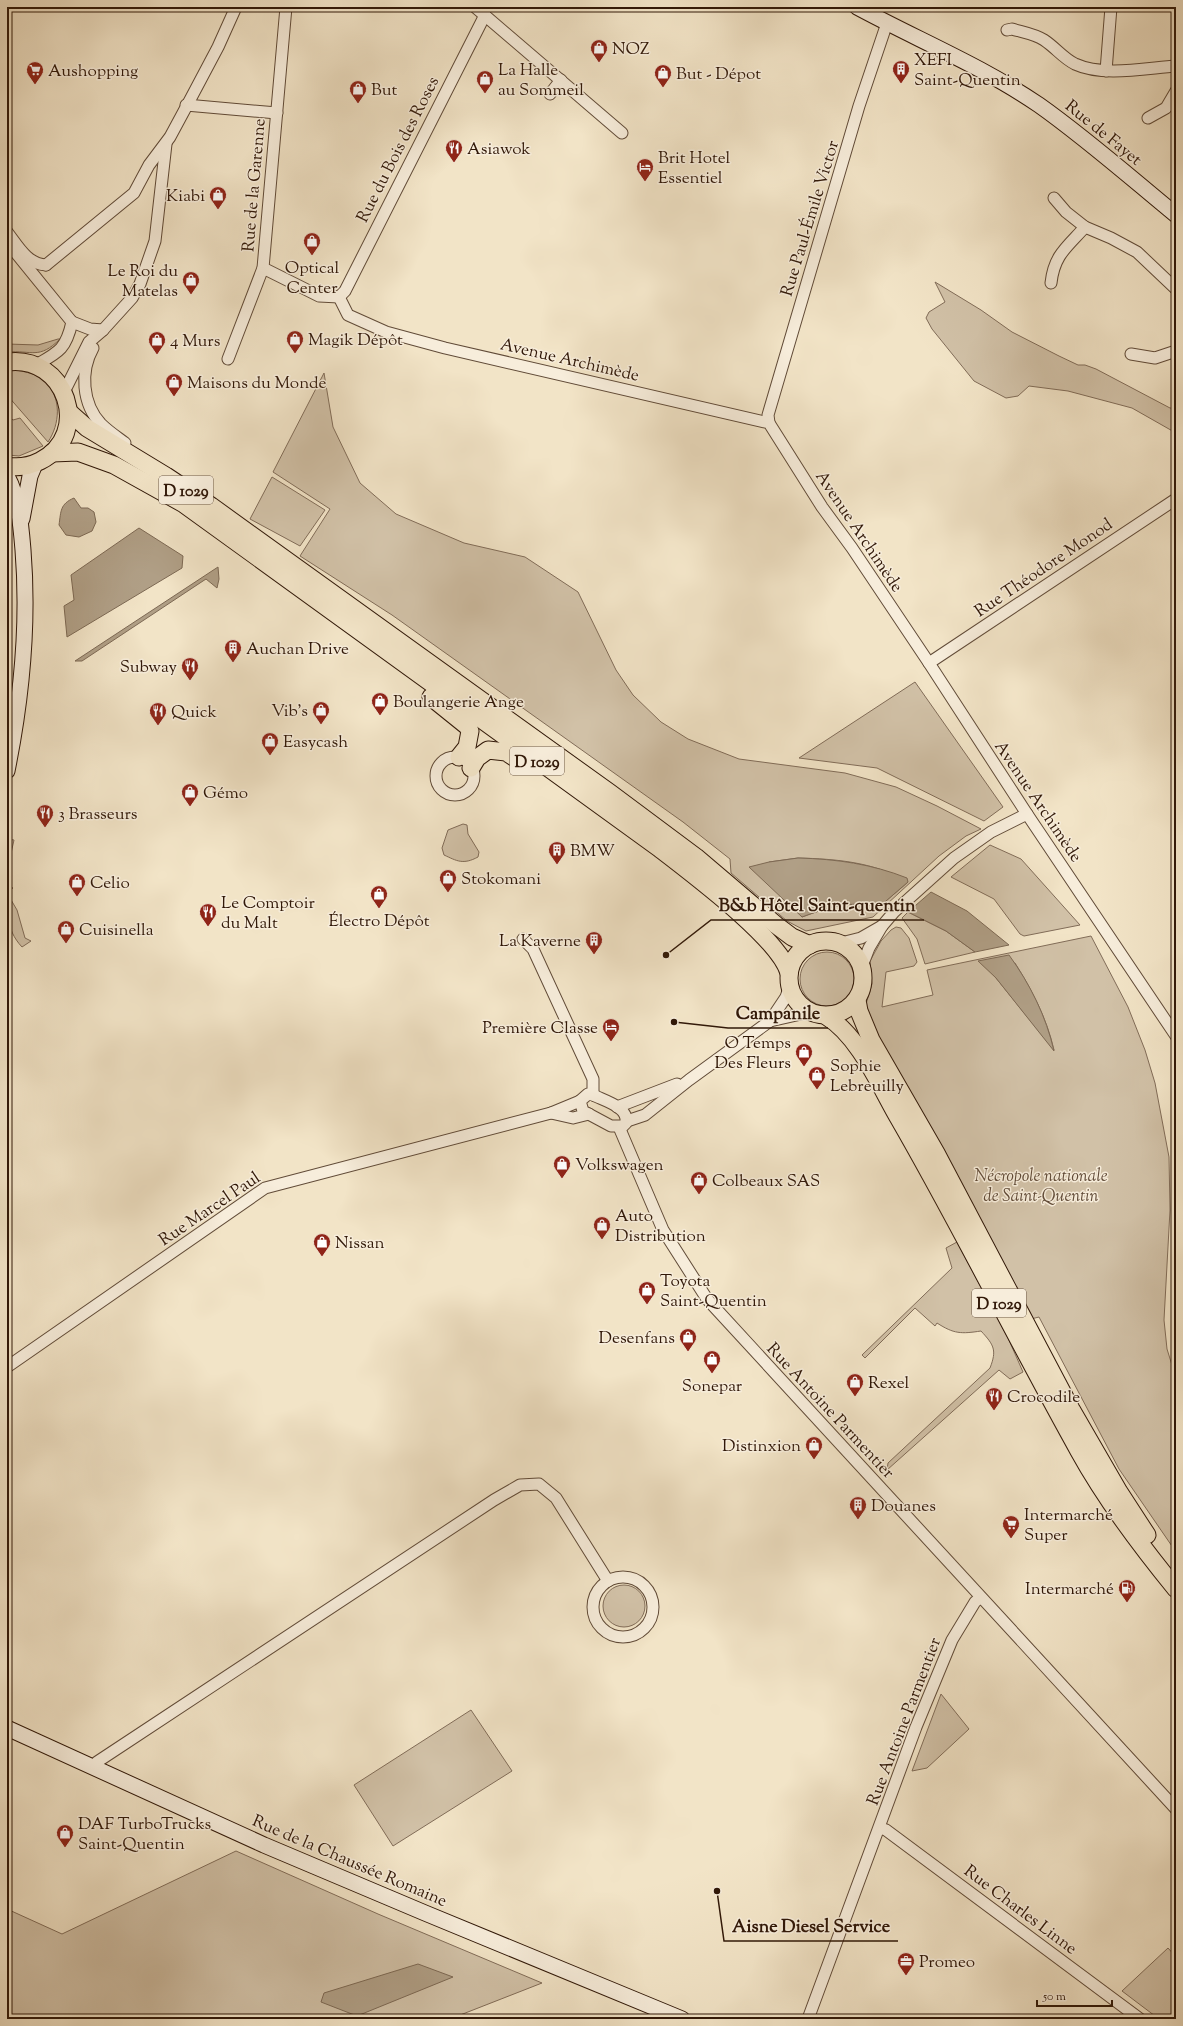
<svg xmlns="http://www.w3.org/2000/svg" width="1183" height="2026" font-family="'Sorts Mill Goudy',serif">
<rect width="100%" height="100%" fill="#f2e4c7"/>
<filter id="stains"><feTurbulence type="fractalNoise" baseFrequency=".005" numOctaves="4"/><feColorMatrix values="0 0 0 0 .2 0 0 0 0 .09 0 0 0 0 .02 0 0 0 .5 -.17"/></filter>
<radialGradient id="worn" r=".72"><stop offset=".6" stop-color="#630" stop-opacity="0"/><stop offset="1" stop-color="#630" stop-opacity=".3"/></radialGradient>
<!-- green -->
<g fill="#d1c1a7" stroke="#816c58" fill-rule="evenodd">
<path d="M 935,282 L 981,310 L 1012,332 L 1059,356 L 1078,365 L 1085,365 L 1096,369 L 1170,408 L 1176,408 L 1176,433 L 1132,408 L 1068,391 L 1029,386 L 1018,396 L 1006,398 L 974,381 L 932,329 L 926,318 L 929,312 L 945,302 Z"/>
<path d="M 58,339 L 60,339 C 39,360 32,350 7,352 L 7,344 L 38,345 Z"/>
<path d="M 16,370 C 26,372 37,374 45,381 C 62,398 60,424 48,442 L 7,395 L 7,371 Z"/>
<path d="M 324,373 L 333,427 L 360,483 L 396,514 L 464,543 L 525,557 L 578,592 L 616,670 L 633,695 L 661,722 L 688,739 L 739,759 L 845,773 L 896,787 L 937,806 L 981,829 L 966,836 L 939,856 L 873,917 L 806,931 L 787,921 L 731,873 L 730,859 L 683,822 L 392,615 L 300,556 L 330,509 L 273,472 ZM 798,858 C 837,859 874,862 908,882 L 879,907 C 851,900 829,907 802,917 L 769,862 Z"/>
<path d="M 7,404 L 9,407 L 8,416 L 13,420 L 20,418 L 43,446 L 19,456 L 7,455 Z"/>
<path d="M 272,477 L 325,510 L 300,546 L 250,519 Z"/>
<path d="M 915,682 L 1003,807 L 984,821 L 877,768 L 799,758 Z"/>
<path d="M 463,824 L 467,825 L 468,834 L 479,852 L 478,857 C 463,865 457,861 444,855 L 442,848 L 448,830 Z"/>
<path d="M 7,839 L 14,840 L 7,871 Z"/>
<path d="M 990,845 L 1021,859 L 1080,925 L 1024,936 L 1020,934 L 994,899 L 951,877 Z"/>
<path d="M 7,885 L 13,888 L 7,893 L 17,910 L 25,938 L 31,941 L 22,947 C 5,929 7,909 7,885 Z"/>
<path d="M 908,912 L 946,931 L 975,952 L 925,964 L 917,939 L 902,918 Z"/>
<path d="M 896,927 L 901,928 L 909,938 L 917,962 L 914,966 L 886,972 L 882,1007 L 933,995 L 927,970 L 1091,936 L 1128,1007 L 1145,1050 L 1155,1083 L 1169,1157 L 1170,1210 L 1164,1320 L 1167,1349 L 1176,1378 L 1176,1552 L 1119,1469 L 1039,1317 L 1031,1319 L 880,1044 L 867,1011 L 866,1004 L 872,984 L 870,961 L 881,941 L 891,930 ZM 982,963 L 1015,963 C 1032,990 1047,1019 1054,1050 L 996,978 Z"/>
<circle cx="827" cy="979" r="27"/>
<path d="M 957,1242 L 1008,1338 L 1023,1372 L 1010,1379 L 999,1370 L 887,1470 L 888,1463 L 990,1368 C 997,1350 994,1345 981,1331 C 961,1334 954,1334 937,1323 L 935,1326 L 915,1308 L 865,1358 L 862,1355 L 952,1268 L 946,1248 Z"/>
<circle cx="624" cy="1606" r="21"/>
<path d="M 941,1694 L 969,1729 L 927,1768 L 912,1771 Z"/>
<path d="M 471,1710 L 512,1771 L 393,1846 L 354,1785 Z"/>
<path d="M 236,1851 L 378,1914 L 542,1983 L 450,2019 L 7,2019 L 7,1909 L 62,1934 Z"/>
<path d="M 1168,1948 L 1176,1957 L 1176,2019 L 1159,2019 L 1122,1991 Z"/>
</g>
<!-- water -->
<g fill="#b09f86" stroke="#7d6954">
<path d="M 74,498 L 81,508 L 88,508 L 94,512 L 96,522 L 92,531 L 79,537 L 66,535 L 59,525 C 61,511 60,504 74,498 Z"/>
<path d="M 139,528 L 183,556 L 182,568 L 67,637 L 64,606 L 74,600 L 71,575 Z"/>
<path d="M 218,567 L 219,579 L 217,588 L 206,579 L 82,661 L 75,661 Z"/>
<path d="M 798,858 C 836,859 872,864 907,878 L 908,882 L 879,907 C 851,900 829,907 802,917 L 749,867 L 769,862 Z"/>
<path d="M 931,892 L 967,911 L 1009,945 L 975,952 L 946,931 L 908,912 Z"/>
<path d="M 1009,955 C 1030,984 1046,1016 1054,1051 L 996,978 L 978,961 Z"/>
<path d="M 418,1964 L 453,1977 L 357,2016 L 321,2002 L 324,1993 Z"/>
</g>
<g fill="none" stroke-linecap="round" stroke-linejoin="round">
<!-- street casing -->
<g stroke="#614b38" stroke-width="13">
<g id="street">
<path d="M 475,7 L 622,133"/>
<path d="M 1007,30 L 1012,29 C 1022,32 1035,34 1044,40 C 1056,48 1063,58 1075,64 C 1103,77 1146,68 1176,66"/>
<path d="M 1106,71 L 1111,7"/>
<path d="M 550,94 L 561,80"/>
<path d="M 186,105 L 277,113"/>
<path d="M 1148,118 L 1166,108 L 1176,91"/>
<path d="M 1054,198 L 1066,212 L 1085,227 L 1111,238 L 1137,252 L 1176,289"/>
<path d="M 7,232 C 18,246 27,264 46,265"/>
<path d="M 7,242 L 72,322 C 66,349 59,352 36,365"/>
<path d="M 46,265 L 134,193 L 149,165 L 170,137 L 191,98 L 218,47 L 236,7"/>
<path d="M 263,268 L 319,296 L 339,297"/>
<path d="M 1051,283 C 1054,255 1067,247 1085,227"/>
<path d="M 339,297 L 348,315 L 386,332 L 445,348 L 769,423 L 822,507 L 852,548 L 929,663 L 1027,814 L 1176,1036"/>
<path d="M 339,297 L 345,291 L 485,15"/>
<path d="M 72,322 L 90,329 L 103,330"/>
<path d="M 93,348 C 80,371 82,404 101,424 C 108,431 117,437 125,443"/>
<path d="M 1131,354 L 1155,358 L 1176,351"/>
<path d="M 228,359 L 263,268 L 286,7"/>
<path d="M 64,392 L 89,342 L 103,330 L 132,298 L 140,284 L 155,241 L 166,144"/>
<path d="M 769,423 L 768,415 L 859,106 L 887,23"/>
<path d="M 929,663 L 1176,499"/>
<circle cx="455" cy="776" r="19"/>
<path d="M 523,939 L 533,949 L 593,1079 L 593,1095"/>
<path d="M 841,943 L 861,938 L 882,926"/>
<path d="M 862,966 L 869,948 L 882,926 L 894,912 L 954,858 L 991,832 L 1027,814"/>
<path d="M 770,1021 L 810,1012"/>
<path d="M 588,1094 L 593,1095 C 605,1101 629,1107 626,1123 L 623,1126 L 611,1126 L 583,1111 L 580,1101 Z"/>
<path d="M 617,1107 L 677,1084"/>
<path d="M 551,1113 L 573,1118 L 589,1114"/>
<path d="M 627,1121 L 645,1115 L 689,1080 L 770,1021 L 786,997 L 790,986"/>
<path d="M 619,1127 L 663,1230 L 707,1299 L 1176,1809"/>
<path d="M 7,1367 L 265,1188 L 551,1113 L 580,1101"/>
<circle cx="623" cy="1607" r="30"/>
<path d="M 94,1767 L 97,1762 L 494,1500 L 520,1485 L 539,1484 L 556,1498 L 608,1581"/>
<path d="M 880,1828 L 886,1830 L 1140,2019"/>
<path d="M 808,2019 L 916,1727 L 952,1640 L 975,1602 L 980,1598"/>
</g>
</g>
<!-- secondary casing -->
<g stroke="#311808" stroke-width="17">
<g id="secondary">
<path d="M 857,7 C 918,40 982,66 1039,105 C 1087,139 1131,178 1176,215"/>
<path d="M 7,476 C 19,498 21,526 23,550 C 29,625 22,697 7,771"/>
<path d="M 22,519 L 30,476 L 35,464"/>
<path d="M 7,1728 L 264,1845 L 425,1913 L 682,2019"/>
</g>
</g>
<!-- primary casing -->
<g stroke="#311808" stroke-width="19">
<g id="primary">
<path d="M 7,362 C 66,354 93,434 40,461 C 30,466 18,468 7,466"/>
<path d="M 69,412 L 87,428 L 166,476 L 211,506 L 610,793 L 696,857 L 776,925 L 792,937 L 810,945"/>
<path d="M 52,453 L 78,452 L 114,465 L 184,504 L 659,848 C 691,873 779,938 789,973"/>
<path d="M 431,697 L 467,726 L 470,731 L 467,747 L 459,757"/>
<path d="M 471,768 L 477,758 L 488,750 L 506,752 L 523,763"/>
<circle cx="826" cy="978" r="37"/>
<path d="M 857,1000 L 859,1011 L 871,1040 L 936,1153 L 1071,1409 L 1119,1492 L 1147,1535"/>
<path d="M 826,1016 C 859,1036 879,1084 898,1117 C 961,1226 1017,1340 1079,1451 C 1106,1500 1140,1545 1176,1589"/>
</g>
</g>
<!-- street -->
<use href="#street" stroke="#f7eddb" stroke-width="11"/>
<!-- secondary -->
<use href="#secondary" stroke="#f7eddb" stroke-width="15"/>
<!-- primary -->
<use href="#primary" stroke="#f2e4c7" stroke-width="17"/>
</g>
<!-- icons -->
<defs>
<g id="shop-pin" transform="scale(0.9)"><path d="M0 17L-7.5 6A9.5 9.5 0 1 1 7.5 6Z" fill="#8f2418" stroke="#f7eddb"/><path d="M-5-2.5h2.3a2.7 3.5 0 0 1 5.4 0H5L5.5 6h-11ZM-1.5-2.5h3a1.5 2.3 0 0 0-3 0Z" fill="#fff"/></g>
<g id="building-pin" transform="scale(0.9)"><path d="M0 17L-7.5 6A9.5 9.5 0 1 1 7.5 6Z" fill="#8f2418" stroke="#f7eddb"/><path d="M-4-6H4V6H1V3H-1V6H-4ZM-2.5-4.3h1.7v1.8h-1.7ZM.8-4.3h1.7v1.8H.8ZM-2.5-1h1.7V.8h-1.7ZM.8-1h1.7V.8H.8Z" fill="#fff"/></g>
<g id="supermarket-pin" transform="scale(0.9)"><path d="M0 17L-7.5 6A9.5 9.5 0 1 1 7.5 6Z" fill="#8f2418" stroke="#f7eddb"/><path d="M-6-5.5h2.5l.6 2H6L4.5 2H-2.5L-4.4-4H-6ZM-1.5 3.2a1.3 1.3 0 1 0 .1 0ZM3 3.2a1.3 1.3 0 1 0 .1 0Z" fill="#fff"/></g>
<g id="restaurant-pin" transform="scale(0.9)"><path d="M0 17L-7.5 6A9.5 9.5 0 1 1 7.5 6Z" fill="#8f2418" stroke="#f7eddb"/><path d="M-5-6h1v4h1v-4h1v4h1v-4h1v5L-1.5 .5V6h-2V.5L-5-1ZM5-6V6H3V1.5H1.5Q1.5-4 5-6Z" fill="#fff"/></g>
<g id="hotel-pin" transform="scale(0.9)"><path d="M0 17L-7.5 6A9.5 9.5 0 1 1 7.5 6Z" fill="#8f2418" stroke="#f7eddb"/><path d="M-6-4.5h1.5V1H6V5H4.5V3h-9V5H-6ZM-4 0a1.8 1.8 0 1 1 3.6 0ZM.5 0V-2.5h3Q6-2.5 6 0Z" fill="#fff"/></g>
<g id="fuel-pin" transform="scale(0.9)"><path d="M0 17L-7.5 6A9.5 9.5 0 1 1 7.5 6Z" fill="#8f2418" stroke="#f7eddb"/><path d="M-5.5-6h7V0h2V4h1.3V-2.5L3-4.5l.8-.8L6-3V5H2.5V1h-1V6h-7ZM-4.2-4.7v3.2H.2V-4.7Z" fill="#fff"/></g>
<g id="office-pin" transform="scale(0.9)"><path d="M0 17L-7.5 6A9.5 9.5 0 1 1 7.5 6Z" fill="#8f2418" stroke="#f7eddb"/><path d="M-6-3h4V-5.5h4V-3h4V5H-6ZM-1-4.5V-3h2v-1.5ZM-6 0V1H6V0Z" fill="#fff"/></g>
</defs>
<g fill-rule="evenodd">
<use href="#shop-pin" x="599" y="48"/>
<use href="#building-pin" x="901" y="69"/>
<use href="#supermarket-pin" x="35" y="70"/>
<use href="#shop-pin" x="663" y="73"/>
<use href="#shop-pin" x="485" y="79"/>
<use href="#shop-pin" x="358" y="89"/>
<use href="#restaurant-pin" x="454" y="148"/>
<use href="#hotel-pin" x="645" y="167"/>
<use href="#shop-pin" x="218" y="195"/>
<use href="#shop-pin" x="312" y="241"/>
<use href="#shop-pin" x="191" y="280"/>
<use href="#shop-pin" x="295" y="339"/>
<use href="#shop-pin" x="157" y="340"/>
<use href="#shop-pin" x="174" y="382"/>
<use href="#building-pin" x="233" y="648"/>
<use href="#restaurant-pin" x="190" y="666"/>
<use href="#shop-pin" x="380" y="701"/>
<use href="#shop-pin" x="321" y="710"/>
<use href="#restaurant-pin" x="158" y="711"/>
<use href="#shop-pin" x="270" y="741"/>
<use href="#shop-pin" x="190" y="792"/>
<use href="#restaurant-pin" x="45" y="813"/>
<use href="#building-pin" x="557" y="850"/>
<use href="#shop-pin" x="448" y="878"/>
<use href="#shop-pin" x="77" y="882"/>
<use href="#shop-pin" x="379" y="894"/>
<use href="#restaurant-pin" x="208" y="912"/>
<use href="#shop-pin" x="66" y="929"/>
<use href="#building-pin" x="594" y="940"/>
<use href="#hotel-pin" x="611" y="1027"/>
<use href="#shop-pin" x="804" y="1052"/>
<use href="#shop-pin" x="817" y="1075"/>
<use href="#shop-pin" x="562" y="1164"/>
<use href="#shop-pin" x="699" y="1180"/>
<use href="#shop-pin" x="602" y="1225"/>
<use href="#shop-pin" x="322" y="1242"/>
<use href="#shop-pin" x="647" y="1290"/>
<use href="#shop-pin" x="688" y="1337"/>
<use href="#shop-pin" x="712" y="1359"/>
<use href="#shop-pin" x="855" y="1382"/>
<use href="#restaurant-pin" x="994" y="1396"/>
<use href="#shop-pin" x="814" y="1445"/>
<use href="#building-pin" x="858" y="1505"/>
<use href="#supermarket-pin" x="1011" y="1524"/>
<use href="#fuel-pin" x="1127" y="1588"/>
<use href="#shop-pin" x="65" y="1833"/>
<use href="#office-pin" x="906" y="1961"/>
</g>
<g text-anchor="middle" stroke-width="3" stroke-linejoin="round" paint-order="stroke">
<!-- shield labels -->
<g fill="#f7eddb" stroke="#6c5847" stroke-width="1">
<rect x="159" y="476" width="54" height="28" rx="3"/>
<rect x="510" y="747" width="54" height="28" rx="3"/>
<rect x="972" y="1289" width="54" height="28" rx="3"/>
</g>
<g font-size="16" font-weight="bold" fill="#311808">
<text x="186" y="496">D 1029</text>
<text x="537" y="767">D 1029</text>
<text x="999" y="1309">D 1029</text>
</g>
<!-- poi labels -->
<g font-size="17" fill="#311808" stroke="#f7eddb" text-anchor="start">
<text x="612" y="54">NOZ</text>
<text x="914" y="65">XEFI<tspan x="914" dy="20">Saint-Quentin</tspan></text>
<text x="498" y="75">La Halle<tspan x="498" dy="20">au Sommeil</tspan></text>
<text x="48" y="76">Aushopping</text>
<text x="676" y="79">But - Dépot</text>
<text x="371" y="95">But</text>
<text x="467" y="154">Asiawok</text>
<text x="658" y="163">Brit Hotel<tspan x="658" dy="20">Essentiel</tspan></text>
<text x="205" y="201" text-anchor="end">Kiabi</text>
<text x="312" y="273" text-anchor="middle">Optical<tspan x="312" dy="20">Center</tspan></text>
<text x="178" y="276" text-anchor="end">Le Roi du<tspan x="178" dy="20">Matelas</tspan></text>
<text x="308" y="345">Magik Dépôt</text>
<text x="170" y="346">4 Murs</text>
<text x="187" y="388">Maisons du Monde</text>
<text x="246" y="654">Auchan Drive</text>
<text x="177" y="672" text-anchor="end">Subway</text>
<text x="393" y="707">Boulangerie Ange</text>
<text x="308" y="716" text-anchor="end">Vib's</text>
<text x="171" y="717">Quick</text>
<text x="283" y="747">Easycash</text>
<text x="203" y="798">Gémo</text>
<text x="58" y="819">3 Brasseurs</text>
<text x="570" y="856">BMW</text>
<text x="461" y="884">Stokomani</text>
<text x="90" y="888">Celio</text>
<text x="221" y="908">Le Comptoir<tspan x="221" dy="20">du Malt</tspan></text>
<text x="379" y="926" text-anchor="middle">Électro Dépôt</text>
<text x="79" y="935">Cuisinella</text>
<text x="581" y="946" text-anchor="end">La Kaverne</text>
<text x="598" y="1033" text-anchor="end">Première Classe</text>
<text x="791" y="1048" text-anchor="end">O Temps<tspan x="791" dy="20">Des Fleurs</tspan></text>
<text x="830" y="1071">Sophie<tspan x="830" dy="20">Lebreuilly</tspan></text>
<text x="575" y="1170">Volkswagen</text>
<text x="712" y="1186">Colbeaux SAS</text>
<text x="615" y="1221">Auto<tspan x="615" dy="20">Distribution</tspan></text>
<text x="335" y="1248">Nissan</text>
<text x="660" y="1286">Toyota<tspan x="660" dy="20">Saint-Quentin</tspan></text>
<text x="675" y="1343" text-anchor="end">Desenfans</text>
<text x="868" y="1388">Rexel</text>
<text x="712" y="1391" text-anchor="middle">Sonepar</text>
<text x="1007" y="1402">Crocodile</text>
<text x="801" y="1451" text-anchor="end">Distinxion</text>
<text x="871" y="1511">Douanes</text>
<text x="1024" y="1520">Intermarché<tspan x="1024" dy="20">Super</tspan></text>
<text x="1114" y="1594" text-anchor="end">Intermarché</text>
<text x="78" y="1829">DAF TurboTrucks<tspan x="78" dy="20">Saint-Quentin</tspan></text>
<text x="919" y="1967">Promeo</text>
</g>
<!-- street labels -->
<g font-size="17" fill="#311808" stroke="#f7eddb">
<text transform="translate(1104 132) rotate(39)" y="6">Rue de Fayet</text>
<text transform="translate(397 149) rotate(-63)" y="6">Rue du Bois des Roses</text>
<text transform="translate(253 185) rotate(-85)" y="6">Rue de la Garenne</text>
<text transform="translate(809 218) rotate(-73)" y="6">Rue Paul-Émile Victor</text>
<text transform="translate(570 359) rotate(13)" y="6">Avenue Archimède</text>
<text transform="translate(860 531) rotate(56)" y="6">Avenue Archimède</text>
<text transform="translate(1043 567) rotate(-34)" y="6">Rue Théodore Monod</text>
<text transform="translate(1039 801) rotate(56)" y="6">Avenue Archimède</text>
<text transform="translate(209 1208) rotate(-34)" y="6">Rue Marcel Paul</text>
<text transform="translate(831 1410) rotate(47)" y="6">Rue Antoine Parmentier</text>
<text transform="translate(903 1721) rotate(-69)" y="6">Rue Antoine Parmentier</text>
<text transform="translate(350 1860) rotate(23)" y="6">Rue de la Chaussée Romaine</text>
<text transform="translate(1021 1909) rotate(37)" y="6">Rue Charles Linne</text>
</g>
<!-- park labels -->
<g font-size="17" font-style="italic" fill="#614b38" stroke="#f7eddb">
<text x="1041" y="1181">Nécropole nationale<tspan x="1041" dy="20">de Saint-Quentin</tspan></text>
</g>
</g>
<!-- callouts -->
<path fill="none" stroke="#311808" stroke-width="1.5" d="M666 955L711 920H924M674 1022L728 1028H828M717 1891L724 1941H898"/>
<g fill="#311808" stroke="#f7eddb" stroke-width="1.5">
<circle cx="666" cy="955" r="4"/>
<circle cx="674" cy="1022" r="4"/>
<circle cx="717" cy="1891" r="4"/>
</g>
<g font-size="18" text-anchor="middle" font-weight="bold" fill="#311808" stroke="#f7eddb" stroke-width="3" stroke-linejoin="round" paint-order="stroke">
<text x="817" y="911">B&amp;b Hôtel Saint-quentin</text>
<text x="778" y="1019">Campanile</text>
<text x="811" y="1932">Aisne Diesel Service</text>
</g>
<!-- margin -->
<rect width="1183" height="2026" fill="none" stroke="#f2e4c7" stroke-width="24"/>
<rect x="8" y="8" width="1167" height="2010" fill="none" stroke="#311808" stroke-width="2"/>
<rect x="12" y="12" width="1159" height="2002" fill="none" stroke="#311808"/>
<!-- scale -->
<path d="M1037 2000v6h75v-6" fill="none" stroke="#311808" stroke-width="2"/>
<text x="1043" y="2000" font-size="12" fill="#311808" stroke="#f7eddb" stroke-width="3" paint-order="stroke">50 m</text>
<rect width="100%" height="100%" filter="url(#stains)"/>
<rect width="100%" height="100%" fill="url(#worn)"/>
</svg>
